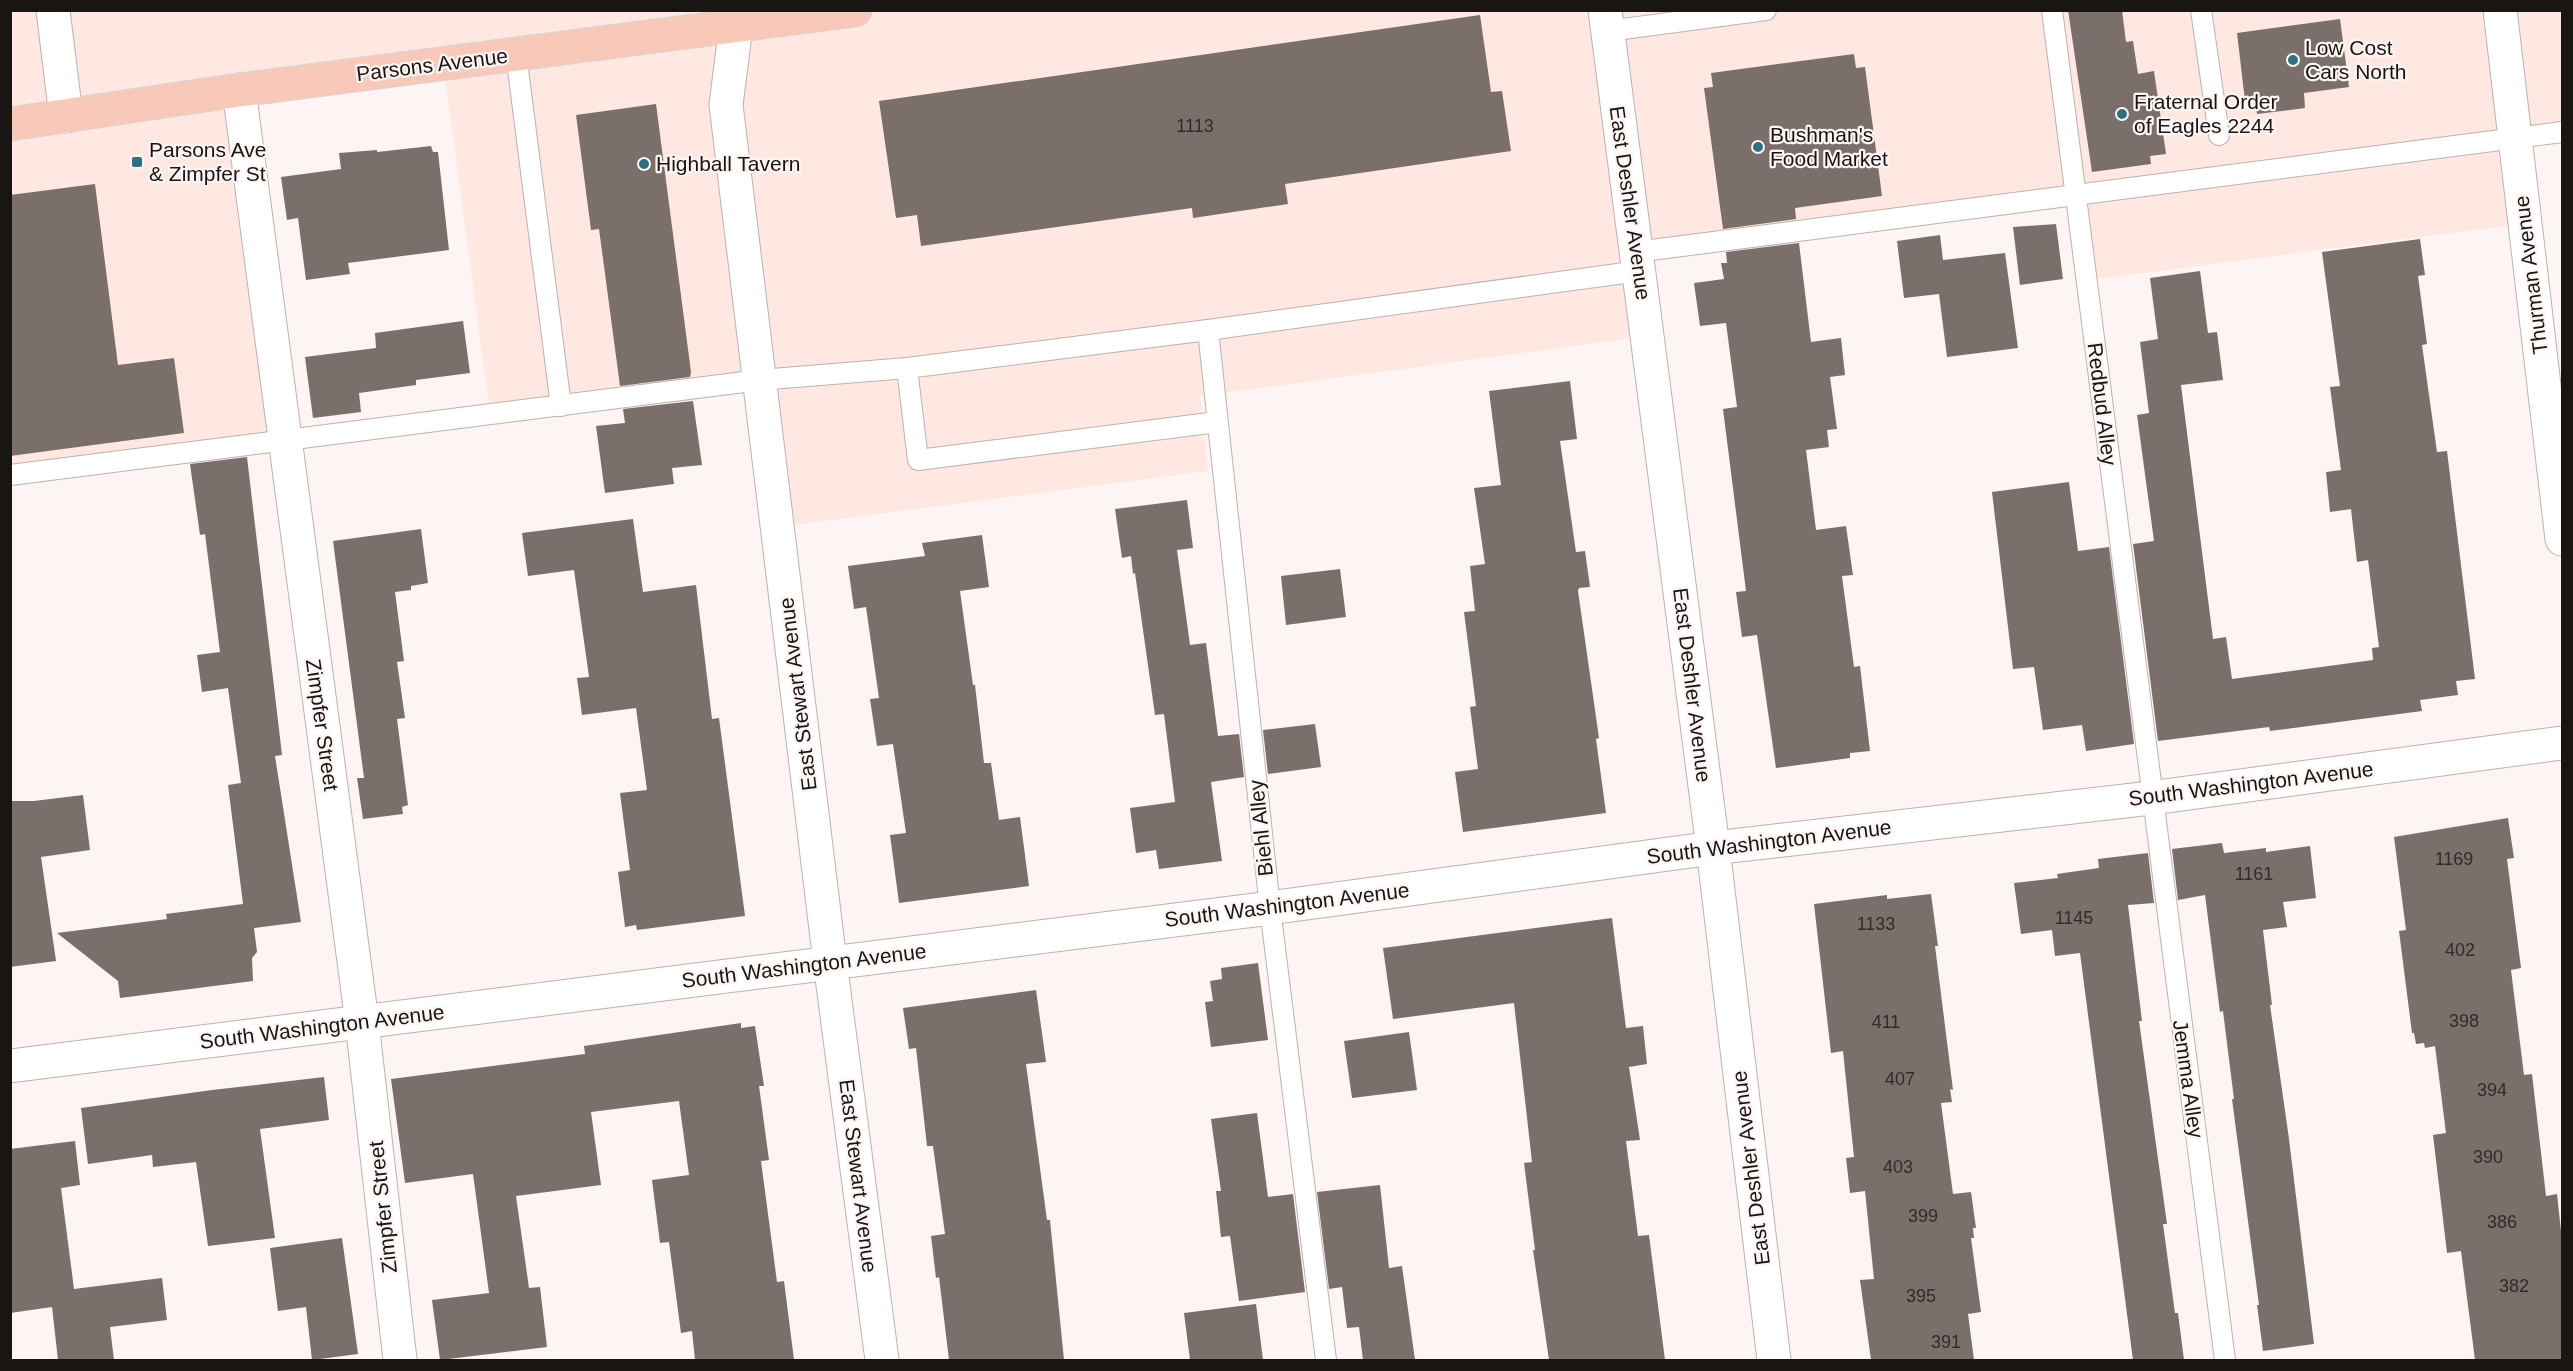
<svg xmlns="http://www.w3.org/2000/svg" width="2573" height="1371" font-family="Arial,sans-serif">
<rect width="100%" height="100%" fill="#fdf5f3"/>
<!-- built -->
<path fill="#fee8e1" d="M 2562,10 L 2562,133 L 2515,140 L 2529,223 L 2090,280 L 2076,187 L 1632,249 L 1642,337 L 1200,396 L 1208,471 L 779,527 L 761,379 L 490,414 L 444,69 L 238,102 L 271,435 L 11,469 L 10,11 Z"/>
<!-- building -->
<g fill="#7a6f6b">
<path d="M 2068,10 L 2122,10 L 2126,42 L 2133,41 L 2138,74 L 2154,71 L 2166,154 L 2150,156 L 2151,164 L 2092,172 Z"/>
<path d="M 1480,15 L 1491,92 L 1502,91 L 1511,151 L 1285,184 L 1288,204 L 1193,218 L 1192,208 L 921,246 L 917,215 L 896,218 L 879,101 Z"/>
<path d="M 2340,19 L 2349,87 L 2304,93 L 2305,108 L 2257,114 L 2255,100 L 2245,101 L 2237,33 Z"/>
<path d="M 1854,54 L 1856,68 L 1865,67 L 1882,196 L 1795,208 L 1796,219 L 1723,229 L 1704,88 L 1713,87 L 1711,73 Z"/>
<path d="M 656,104 L 691,372 L 690,377 L 620,386 L 599,229 L 591,230 L 576,115 Z"/>
<path d="M 431,146 L 433,152 L 438,152 L 449,250 L 348,263 L 350,274 L 306,280 L 298,218 L 287,220 L 281,177 L 341,169 L 339,153 L 377,150 L 377,152 Z"/>
<path d="M 95,184 L 118,365 L 174,358 L 184,433 L 10,456 L 10,195 Z"/>
<path d="M 2056,224 L 2063,279 L 2020,285 L 2013,227 Z"/>
<path d="M 1940,235 L 1943,260 L 2005,253 L 2018,348 L 1947,357 L 1939,294 L 1904,298 L 1897,241 Z"/>
<path d="M 2420,239 L 2425,275 L 2418,276 L 2427,344 L 2422,345 L 2437,452 L 2447,451 L 2475,679 L 2456,681 L 2458,695 L 2420,700 L 2422,711 L 2270,731 L 2269,727 L 2158,741 L 2133,544 L 2154,541 L 2137,415 L 2149,413 L 2140,342 L 2158,339 L 2150,278 L 2200,271 L 2208,333 L 2217,332 L 2223,380 L 2181,385 L 2213,639 L 2226,637 L 2232,679 L 2373,660 L 2372,648 L 2379,647 L 2368,560 L 2357,562 L 2351,509 L 2330,512 L 2326,472 L 2341,470 L 2330,387 L 2340,386 L 2322,252 Z"/>
<path d="M 1799,243 L 1811,342 L 1841,338 L 1845,375 L 1830,377 L 1837,429 L 1827,430 L 1829,447 L 1806,450 L 1816,530 L 1846,526 L 1853,575 L 1842,576 L 1854,667 L 1860,666 L 1870,751 L 1850,753 L 1850,758 L 1776,768 L 1757,635 L 1742,637 L 1736,592 L 1746,591 L 1723,409 L 1737,407 L 1726,323 L 1700,326 L 1694,283 L 1724,279 L 1721,263 L 1727,263 L 1726,252 Z"/>
<path d="M 463,321 L 470,373 L 416,380 L 416,385 L 359,393 L 361,412 L 313,418 L 305,357 L 376,348 L 375,333 Z"/>
<path d="M 1570,381 L 1577,439 L 1560,441 L 1576,552 L 1585,551 L 1590,587 L 1579,588 L 1578,591 L 1599,738 L 1596,739 L 1606,813 L 1463,832 L 1455,772 L 1478,769 L 1470,707 L 1476,706 L 1464,612 L 1475,611 L 1470,566 L 1485,564 L 1474,488 L 1501,485 L 1489,391 Z"/>
<path d="M 693,401 L 702,465 L 672,468 L 674,484 L 605,493 L 596,426 L 625,423 L 623,409 Z"/>
<path d="M 247,457 L 282,755 L 275,756 L 301,922 L 254,928 L 257,952 L 252,958 L 253,981 L 120,998 L 118,981 L 57,933 L 167,919 L 166,914 L 243,904 L 228,785 L 241,783 L 228,688 L 202,692 L 197,655 L 220,652 L 205,534 L 200,535 L 190,464 Z"/>
<path d="M 2069,482 L 2078,551 L 2109,547 L 2134,744 L 2086,751 L 2082,725 L 2043,730 L 2034,667 L 2013,669 L 1992,492 Z"/>
<path d="M 1187,500 L 1193,548 L 1177,550 L 1190,645 L 1206,643 L 1218,736 L 1239,734 L 1244,777 L 1211,782 L 1222,861 L 1159,869 L 1156,850 L 1136,853 L 1130,808 L 1175,802 L 1164,714 L 1155,715 L 1135,573 L 1133,574 L 1131,556 L 1122,558 L 1115,509 Z"/>
<path d="M 633,519 L 643,592 L 696,585 L 712,719 L 719,718 L 745,916 L 637,930 L 636,925 L 625,927 L 618,872 L 630,870 L 620,793 L 647,790 L 636,708 L 582,715 L 577,678 L 589,677 L 574,570 L 528,576 L 522,533 Z"/>
<path d="M 421,529 L 428,583 L 411,586 L 411,590 L 395,592 L 404,661 L 397,662 L 405,718 L 397,719 L 408,805 L 402,807 L 403,814 L 363,819 L 357,778 L 364,778 L 333,541 Z"/>
<path d="M 982,535 L 989,587 L 960,591 L 973,685 L 975,685 L 984,763 L 991,763 L 999,820 L 1020,817 L 1029,886 L 899,903 L 890,835 L 906,833 L 893,744 L 877,746 L 870,699 L 879,698 L 866,607 L 854,609 L 848,566 L 925,556 L 922,543 Z"/>
<path d="M 1340,569 L 1346,617 L 1286,625 L 1281,576 Z"/>
<path d="M 1315,724 L 1321,767 L 1268,774 L 1263,730 Z"/>
<path d="M 83,795 L 90,850 L 41,857 L 56,961 L 10,967 L 10,801 L 34,801 Z"/>
<path d="M 2508,818 L 2514,858 L 2507,859 L 2521,968 L 2511,970 L 2524,1075 L 2532,1074 L 2546,1196 L 2557,1194 L 2562,1240 L 2562,1360 L 2475,1360 L 2461,1251 L 2447,1253 L 2433,1135 L 2446,1133 L 2435,1046 L 2425,1048 L 2424,1043 L 2416,1044 L 2414,1033 L 2412,1033 L 2399,931 L 2406,930 L 2394,837 Z"/>
<path d="M 2222,843 L 2224,853 L 2266,848 L 2266,852 L 2310,846 L 2316,898 L 2283,902 L 2287,927 L 2263,930 L 2272,1005 L 2270,1005 L 2289,1139 L 2314,1344 L 2263,1351 L 2257,1305 L 2259,1305 L 2232,1099 L 2234,1099 L 2223,1011 L 2220,1012 L 2205,895 L 2178,900 L 2172,849 Z"/>
<path d="M 2148,853 L 2154,903 L 2128,905 L 2142,1021 L 2139,1021 L 2167,1224 L 2163,1224 L 2175,1313 L 2178,1313 L 2184,1360 L 2133,1360 L 2080,953 L 2055,956 L 2052,930 L 2021,934 L 2014,883 L 2058,878 L 2057,874 L 2099,868 L 2098,859 Z"/>
<path d="M 1931,894 L 1938,946 L 1935,946 L 1953,1090 L 1950,1089 L 1952,1102 L 1941,1103 L 1953,1194 L 1971,1192 L 1976,1228 L 1973,1228 L 1974,1238 L 1971,1238 L 1981,1312 L 1968,1314 L 1974,1360 L 1871,1360 L 1860,1280 L 1874,1279 L 1865,1191 L 1850,1193 L 1846,1158 L 1854,1157 L 1843,1051 L 1831,1053 L 1814,904 L 1887,895 L 1887,899 Z"/>
<path d="M 1612,918 L 1626,1028 L 1643,1026 L 1647,1064 L 1629,1067 L 1640,1140 L 1626,1141 L 1638,1236 L 1649,1235 L 1665,1360 L 1549,1360 L 1533,1250 L 1535,1250 L 1524,1163 L 1532,1162 L 1514,1003 L 1393,1019 L 1383,948 Z"/>
<path d="M 1258,963 L 1268,1040 L 1211,1047 L 1205,1002 L 1213,1001 L 1210,981 L 1222,979 L 1221,968 Z"/>
<path d="M 1036,990 L 1046,1062 L 1026,1064 L 1047,1220 L 1050,1220 L 1064,1360 L 949,1360 L 939,1277 L 936,1278 L 931,1236 L 945,1234 L 933,1146 L 927,1146 L 916,1048 L 909,1049 L 903,1008 Z"/>
<path d="M 741,1023 L 741,1028 L 755,1026 L 764,1086 L 759,1086 L 769,1160 L 761,1161 L 777,1282 L 784,1281 L 794,1360 L 695,1360 L 692,1331 L 681,1333 L 669,1242 L 660,1243 L 652,1180 L 689,1175 L 679,1101 L 591,1112 L 601,1185 L 516,1196 L 529,1288 L 540,1287 L 547,1347 L 440,1360 L 432,1300 L 489,1293 L 473,1174 L 405,1183 L 391,1079 L 585,1054 L 584,1046 Z"/>
<path d="M 1409,1032 L 1417,1090 L 1352,1098 L 1344,1041 Z"/>
<path d="M 324,1077 L 329,1120 L 260,1129 L 275,1238 L 208,1246 L 196,1162 L 153,1167 L 152,1155 L 88,1164 L 81,1108 L 212,1090 Z"/>
<path d="M 1257,1113 L 1268,1197 L 1293,1194 L 1305,1292 L 1239,1301 L 1230,1236 L 1221,1237 L 1216,1191 L 1221,1191 L 1211,1119 Z"/>
<path d="M 75,1141 L 80,1185 L 61,1188 L 74,1289 L 162,1278 L 167,1320 L 110,1327 L 114,1360 L 58,1360 L 52,1307 L 10,1313 L 10,1149 Z"/>
<path d="M 1380,1185 L 1389,1268 L 1402,1266 L 1415,1360 L 1363,1360 L 1359,1327 L 1347,1328 L 1342,1287 L 1329,1289 L 1317,1192 Z"/>
<path d="M 342,1238 L 358,1354 L 312,1360 L 306,1307 L 278,1311 L 270,1248 Z"/>
<path d="M 1256,1304 L 1263,1360 L 1190,1360 L 1184,1313 Z"/>
</g>
<g fill="none" stroke-linecap="round" stroke-linejoin="round">
<!-- service casing -->
<g stroke="#bdb1ad" stroke-width="22">
<g id="service">
<path d="M 2052,10 L 2225,1360"/>
<path d="M 2201,10 L 2219,135"/>
<path d="M 1608,31 L 1766,10"/>
<path d="M 516,54 L 561,406"/>
<path d="M 1636,252 L 2562,132"/>
<path d="M 1208,330 L 1270,908 L 1326,1360"/>
<path d="M 907,368 L 918,460 L 1217,422"/>
<path d="M 10,475 L 760,380 L 907,368 L 1208,330 L 1639,271"/>
</g>
</g>
<!-- minor casing -->
<g stroke="#bdb1ad" stroke-width="35">
<g id="minor">
<path d="M 53,10 L 66,116"/>
<path d="M 738,10 L 726,105 L 830,962 L 882,1360"/>
<path d="M 1605,10 L 1713,848 L 1774,1360"/>
<path d="M 239,90 L 362,1022 L 400,1360"/>
<path d="M 10,1066 L 1270,908 L 1713,848 L 2151,798 L 2562,743"/>
</g>
</g>
<!-- tertiary casing -->
<g stroke="#bdb1ad" stroke-width="35">
<path id="tertiary" d="M 2500,10 L 2562,539"/>
</g>
<!-- primary casing -->
<g stroke="#d6d5d5" stroke-width="35">
<path id="primary" d="M 10,124 L 239,90 L 855,10"/>
</g>
<!-- service -->
<use href="#service" stroke="#fff" stroke-width="20"/>
<!-- minor -->
<use href="#minor" stroke="#fff" stroke-width="33"/>
<!-- tertiary -->
<use href="#tertiary" stroke="#fff" stroke-width="33"/>
<!-- primary -->
<use href="#primary" stroke="#f8c8b8" stroke-width="33"/>
</g>
<!-- markers -->
<g fill="#2e7083" stroke="#fdf5f3" stroke-width="2">
<circle cx="2293" cy="60" r="6"/>
<circle cx="2122" cy="114" r="6"/>
<circle cx="1758" cy="147" r="6"/>
<rect x="131" y="156" width="12" height="12" rx="3"/>
<circle cx="644" cy="164" r="6"/>
</g>
<g text-anchor="middle" stroke-width="4.5" stroke-linejoin="round" paint-order="stroke">
<!-- number labels -->
<g font-size="18" fill="#312c29">
<text x="1195" y="132">1113</text>
<text x="2454" y="865">1169</text>
<text x="2254" y="880">1161</text>
<text x="2074" y="924">1145</text>
<text x="1876" y="930">1133</text>
<text x="2460" y="956">402</text>
<text x="2464" y="1027">398</text>
<text x="1886" y="1028">411</text>
<text x="1900" y="1085">407</text>
<text x="2492" y="1096">394</text>
<text x="2488" y="1163">390</text>
<text x="1898" y="1173">403</text>
<text x="1923" y="1222">399</text>
<text x="2502" y="1228">386</text>
<text x="2514" y="1292">382</text>
<text x="1921" y="1302">395</text>
<text x="1946" y="1348">391</text>
</g>
<!-- poi labels -->
<g font-size="21" fill="#191513" stroke="#fdf5f3" text-anchor="start">
<text x="2305" y="55">Low Cost<tspan x="2305" dy="24">Cars North</tspan></text>
<text x="2134" y="109">Fraternal Order<tspan x="2134" dy="24">of Eagles 2244</tspan></text>
<text x="1770" y="142">Bushman's<tspan x="1770" dy="24">Food Market</tspan></text>
<text x="149" y="157">Parsons Ave<tspan x="149" dy="24">&amp; Zimpfer St</tspan></text>
<text x="656" y="171">Highball Tavern</text>
</g>
<!-- street labels -->
<g font-size="21" fill="#191513" stroke="#fdf5f3">
<text transform="translate(432 65) rotate(-7)" y="7">Parsons Avenue</text>
<text transform="translate(1630 203) rotate(82)" y="7">East Deshler Avenue</text>
<text transform="translate(2531 275) rotate(-97)" y="7">Thurman Avenue</text>
<text transform="translate(2102 404) rotate(83)" y="7">Redbud Alley</text>
<text transform="translate(1692 685) rotate(83)" y="7">East Deshler Avenue</text>
<text transform="translate(798 694) rotate(-97)" y="7">East Stewart Avenue</text>
<text transform="translate(322 725) rotate(82)" y="7">Zimpfer Street</text>
<text transform="translate(2251 784) rotate(-7)" y="7">South Washington Avenue</text>
<text transform="translate(1261 828) rotate(-96)" y="7">Biehl Alley</text>
<text transform="translate(1769 842) rotate(-7)" y="7">South Washington Avenue</text>
<text transform="translate(1287 905) rotate(-7)" y="7">South Washington Avenue</text>
<text transform="translate(804 966) rotate(-7)" y="7">South Washington Avenue</text>
<text transform="translate(322 1027) rotate(-7)" y="7">South Washington Avenue</text>
<text transform="translate(2188 1079) rotate(82)" y="7">Jemma Alley</text>
<text transform="translate(1751 1168) rotate(-97)" y="7">East Deshler Avenue</text>
<text transform="translate(858 1176) rotate(83)" y="7">East Stewart Avenue</text>
<text transform="translate(383 1207) rotate(-96)" y="7">Zimpfer Street</text>
</g>
</g>
<!-- border -->
<rect width="2573" height="1371" fill="none" stroke="#191513" stroke-width="24"/>
</svg>
